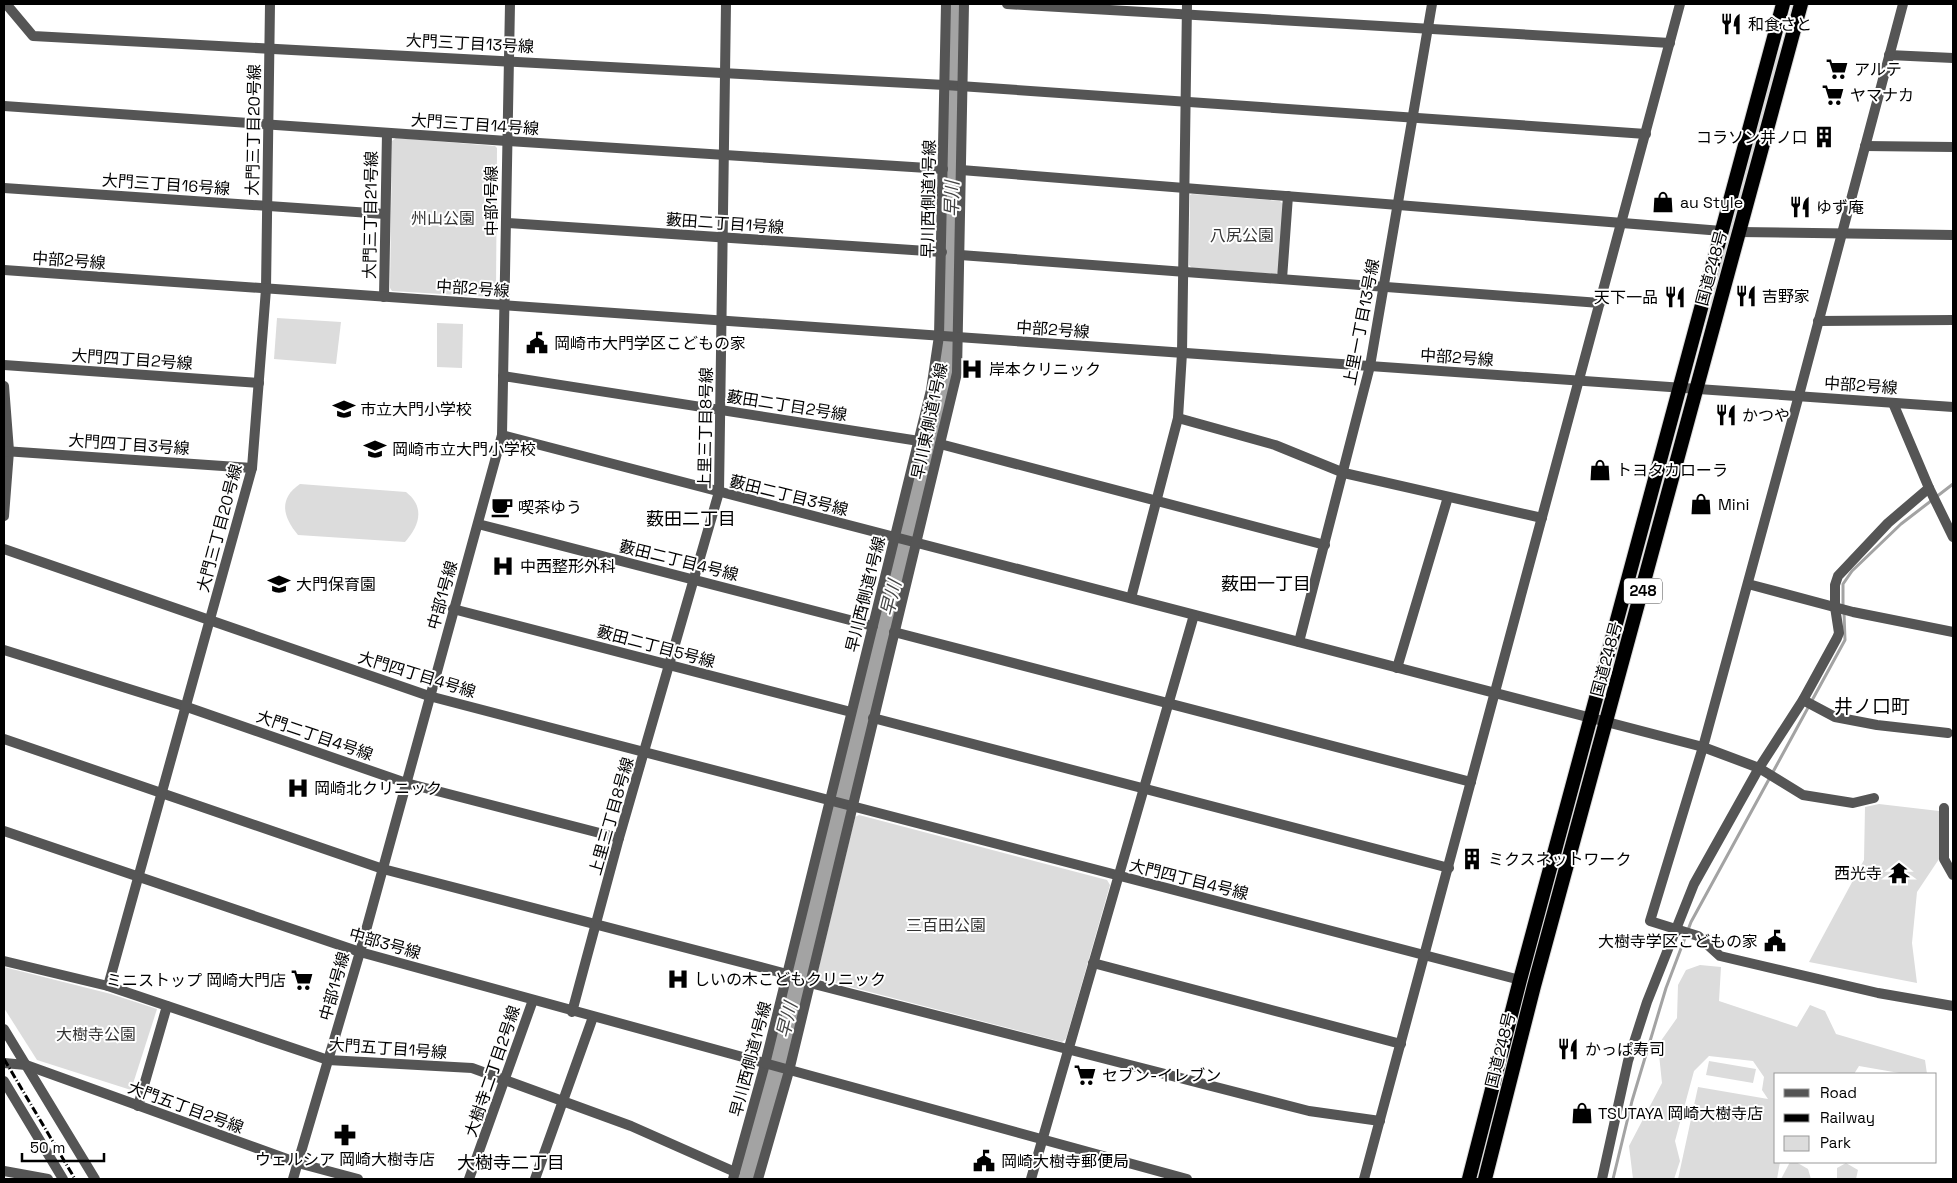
<svg xmlns="http://www.w3.org/2000/svg" width="1957" height="1183" font-family="'Space Grotesk','Noto Sans JP',sans-serif">
<rect width="100%" height="100%" fill="#fff"/>
<!-- green -->
<g fill="#dcdcdc">
<path d="M 1792,4 L 1795,4 L 1720,277 L 1692,365 L 1765,89 L 1782,43 Z"/>
<path d="M 396,138 L 495,146 L 497,148 L 496,292 L 490,297 L 392,291 L 390,288 L 392,141 Z"/>
<path d="M 1192,194 L 1280,201 L 1284,205 L 1280,271 L 1276,274 L 1192,268 L 1189,265 L 1190,195 Z"/>
<path d="M 277,318 L 341,322 L 336,364 L 274,359 Z"/>
<path d="M 437,323 L 463,324 L 462,368 L 437,367 Z"/>
<path d="M 300,484 L 406,492 C 425,507 420,525 405,542 L 298,535 C 283,517 278,499 300,484 Z"/>
<path d="M 1879,804 L 1939,811 L 1939,859 L 1917,892 L 1912,943 L 1917,983 L 1809,962 L 1864,860 L 1865,807 Z"/>
<path d="M 859,815 L 1107,880 L 1110,885 L 1066,1039 L 1062,1042 L 820,979 L 817,975 L 855,817 Z"/>
<path d="M 1700,965 L 1721,967 L 1719,1001 L 1797,1027 L 1810,1005 L 1825,1011 L 1836,1034 L 1925,1060 L 1927,1074 L 1905,1074 L 1859,1066 L 1854,1074 L 1776,1074 L 1776,1162 L 1780,1162 L 1777,1179 L 1678,1179 L 1698,1087 L 1768,1099 L 1762,1090 L 1764,1077 L 1753,1061 L 1709,1056 L 1694,1071 L 1675,1141 L 1680,1161 L 1674,1179 L 1633,1179 L 1629,1146 L 1662,1083 L 1658,1045 L 1677,1018 L 1678,985 L 1686,970 Z"/>
<path d="M 4,967 L 111,994 L 157,1009 L 131,1090 L 37,1060 L 4,1008 Z"/>
<path d="M 1709,1061 L 1756,1069 L 1753,1083 L 1706,1075 Z"/>
<path d="M 1790,1162 L 1796,1162 L 1808,1169 L 1811,1179 L 1781,1179 Z"/>
<path d="M 1846,1163 L 1858,1170 L 1856,1179 L 1837,1179 L 1837,1168 Z"/>
</g>
<g fill="none" stroke-linecap="round" stroke-linejoin="round">
<!-- stream -->
<g stroke="#a3a3a3" stroke-width="3">
<path d="M 1843,606 L 1843,584 L 1852,571 L 1901,524 L 1953,484"/>
<path d="M 1613,1179 L 1632,1101 L 1666,988 L 1691,922 L 1845,640 L 1844,613"/>
</g>
<!-- river -->
<path stroke="#a3a3a3" stroke-width="20" d="M 743,1179 L 773,1079 L 944,386 L 949,350 L 956,4"/>
<!-- trunk casing -->
<g stroke="#dbdbdb" stroke-width="16">
<g id="trunk">
<path d="M 1469,1179 L 1520,980 L 1783,4"/>
<path d="M 1485,1179 L 1534,986 L 1801,4"/>
</g>
</g>
<!-- minor -->
<g stroke="#555" stroke-width="10">
<path d="M 1007,4 L 1670,43"/>
<path d="M 7,5 L 33,36 L 945,85 L 1646,134"/>
<path d="M 1889,55 L 1953,58"/>
<path d="M 4,106 L 507,141 L 943,169"/>
<path d="M 1865,146 L 1953,147"/>
<path d="M 961,170 L 1722,231"/>
<path d="M 4,188 L 385,214"/>
<path d="M 507,223 L 942,252"/>
<path d="M 1739,232 L 1953,235"/>
<path d="M 960,255 L 1600,303"/>
<path d="M 1282,279 L 1288,196"/>
<path d="M 384,297 L 387,133"/>
<path d="M 1818,321 L 1953,320"/>
<path d="M 4,365 L 259,383"/>
<path d="M 503,376 L 919,441"/>
<path d="M 4,386 L 9,451 L 4,516"/>
<path d="M 1799,395 L 1703,747 L 1650,921 L 1698,936 L 1720,956 L 1878,993 L 1953,1006"/>
<path d="M 1178,418 L 1275,445 L 1344,473 L 1542,518"/>
<path d="M 502,435 L 1703,747 L 1759,768 L 1803,795 L 1853,803 L 1874,798"/>
<path d="M 940,444 L 1325,545"/>
<path d="M 4,451 L 252,468"/>
<path d="M 1929,488 L 1953,537"/>
<path d="M 478,524 L 873,626"/>
<path d="M 4,549 L 429,696 L 1520,980"/>
<path d="M 1748,584 L 1853,612 L 1953,632"/>
<path d="M 1131,598 L 1178,418 L 1182,353 L 1187,4"/>
<path d="M 453,609 L 851,712"/>
<path d="M 894,632 L 1471,782"/>
<path d="M 1299,642 L 1370,366 L 1432,4"/>
<path d="M 4,650 L 187,707 L 406,783 L 619,838"/>
<path d="M 1397,668 L 1448,497"/>
<path d="M 1803,700 L 1835,717 L 1877,725 L 1948,733"/>
<path d="M 873,718 L 1449,868"/>
<path d="M 4,739 L 383,869 L 787,974"/>
<path d="M 1944,808 L 1944,859 L 1953,875"/>
<path d="M 4,961 L 108,986 L 328,1060 L 472,1068 L 631,1126 L 735,1172"/>
<path d="M 1093,963 L 1401,1044"/>
<path d="M 810,983 L 1309,1111 L 1380,1121"/>
<path d="M 108,986 L 252,468 L 266,289 L 270,4"/>
<path d="M 572,1012 L 619,838 L 719,492 L 726,4"/>
<path d="M 4,1029 L 95,1179"/>
<path d="M 4,1063 L 26,1065 L 298,1163 L 358,1179"/>
<path d="M 4,1081 L 63,1179"/>
<path d="M 138,1106 L 167,1006"/>
<path d="M 4,1171 L 48,1179"/>
<path d="M 293,1179 L 360,952 L 502,435 L 510,4"/>
<path d="M 469,1179 L 533,1000"/>
<path d="M 535,1179 L 593,1017"/>
<path d="M 733,1179 L 765,1064 L 931,390 L 939,336 L 946,4"/>
<path d="M 758,1179 L 789,1071 L 957,373 L 964,4"/>
<path d="M 1031,1179 L 1194,615"/>
<path d="M 1364,1179 L 1680,4"/>
<path d="M 1602,1179 L 1628,1061 L 1647,1002 L 1694,884 L 1759,768 L 1803,700 L 1837,638 L 1839,633 L 1835,607 L 1835,585 L 1838,576 L 1888,523 L 1929,488 L 1893,403"/>
</g>
<!-- tertiary -->
<g stroke="#555" stroke-width="10">
<path d="M 4,270 L 1953,407"/>
<path d="M 1799,395 L 1903,4"/>
<path d="M 4,831 L 360,952 L 1187,1179"/>
</g>
<!-- trunk -->
<use href="#trunk" stroke="#000" stroke-width="14"/>
<!-- rail -->
<path stroke="#000" stroke-width="3" stroke-dasharray="8 2.5 1 2.5" stroke-linecap="butt" d="M 4,1059 L 75,1179"/>
</g>
<!-- icons -->
<defs>
<g id="restaurant-bare" transform="scale(1.725)"><path d="M-5-6h1v4h1v-4h1v4h1v-4h1v5L-1.5 .5V6h-2V.5L-5-1ZM5-6V6H3V1.5H1.5Q1.5-4 5-6Z" fill="#000" stroke="#fff" stroke-width="2.5" paint-order="stroke"/></g>
<g id="supermarket-bare" transform="scale(1.725)"><path d="M-6-5.5h2.5l.6 2H6L4.5 2H-2.5L-4.4-4H-6ZM-1.5 3.2a1.3 1.3 0 1 0 .1 0ZM3 3.2a1.3 1.3 0 1 0 .1 0Z" fill="#000" stroke="#fff" stroke-width="2.5" paint-order="stroke"/></g>
<g id="building-bare" transform="scale(1.725)"><path d="M-4-6H4V6H1V3H-1V6H-4ZM-2.5-4.3h1.7v1.8h-1.7ZM.8-4.3h1.7v1.8H.8ZM-2.5-1h1.7V.8h-1.7ZM.8-1h1.7V.8H.8Z" fill="#000" stroke="#fff" stroke-width="2.5" paint-order="stroke"/></g>
<g id="shop-bare" transform="scale(1.725)"><path d="M-5-2.5h2.3a2.7 3.5 0 0 1 5.4 0H5L5.5 6h-11ZM-1.5-2.5h3a1.5 2.3 0 0 0-3 0Z" fill="#000" stroke="#fff" stroke-width="2.5" paint-order="stroke"/></g>
<g id="civic-bare" transform="scale(1.725)"><path d="M-.6-6.5H3V-4.5H.6V-3L4-1V1h2V6H-6V1h2V-1L-.6-3ZM-1.2 2.5V6h2.4V2.5Z" fill="#000" stroke="#fff" stroke-width="2.5" paint-order="stroke"/></g>
<g id="hospital-bare" transform="scale(1.725)"><path d="M-5-5h3v3.5h4V-5h3V5h-3V1.5h-4V5h-3Z" fill="#000" stroke="#fff" stroke-width="2.5" paint-order="stroke"/></g>
<g id="school-bare" transform="scale(1.725)"><path d="M0-5L7-2L0 1L-7-2ZM-4 1L0 2.5L4 1V4Q0 6-4 4Z" fill="#000" stroke="#fff" stroke-width="2.5" paint-order="stroke"/></g>
<g id="cafe-bare" transform="scale(1.725)"><path d="M-5.5-4.5H6V0H3Q3 3.5 0 3.5H-2.5Q-5.5 3.5-5.5 0ZM3-3.2v2h1.7v-2ZM-6 4.5H4V6H-6Z" fill="#000" stroke="#fff" stroke-width="2.5" paint-order="stroke"/></g>
<g id="temple-bare" transform="scale(1.725)"><path d="M0-6L5-2H3V0L6.5 2.5H4V6H1.5V3h-3V6H-4V2.5H-6.5L-3 0V-2H-5Z" fill="#000" stroke="#fff" stroke-width="2.5" paint-order="stroke"/></g>
<g id="pharmacy-bare" transform="scale(1.725)"><path d="M-2-6h4v4h4v4h-4v4h-4v-4h-4v-4h4Z" fill="#000" stroke="#fff" stroke-width="2.5" paint-order="stroke"/></g>
</defs>
<g fill-rule="evenodd">
<use href="#restaurant-bare" x="1731" y="24"/>
<use href="#supermarket-bare" x="1837" y="69"/>
<use href="#supermarket-bare" x="1833" y="95"/>
<use href="#building-bare" x="1824" y="137"/>
<use href="#shop-bare" x="1663" y="202"/>
<use href="#restaurant-bare" x="1800" y="207"/>
<use href="#restaurant-bare" x="1746" y="296"/>
<use href="#restaurant-bare" x="1675" y="297"/>
<use href="#civic-bare" x="537" y="343"/>
<use href="#hospital-bare" x="972" y="369"/>
<use href="#school-bare" x="344" y="409"/>
<use href="#restaurant-bare" x="1726" y="415"/>
<use href="#school-bare" x="375" y="449"/>
<use href="#shop-bare" x="1600" y="470"/>
<use href="#shop-bare" x="1701" y="504"/>
<use href="#cafe-bare" x="502" y="507"/>
<use href="#hospital-bare" x="503" y="566"/>
<use href="#school-bare" x="279" y="584"/>
<use href="#hospital-bare" x="298" y="788"/>
<use href="#building-bare" x="1472" y="859"/>
<use href="#temple-bare" x="1899" y="873"/>
<use href="#civic-bare" x="1775" y="941"/>
<use href="#hospital-bare" x="678" y="979"/>
<use href="#supermarket-bare" x="302" y="980"/>
<use href="#restaurant-bare" x="1568" y="1049"/>
<use href="#supermarket-bare" x="1085" y="1075"/>
<use href="#shop-bare" x="1582" y="1113"/>
<use href="#pharmacy-bare" x="345" y="1135"/>
<use href="#civic-bare" x="984" y="1161"/>
</g>
<g text-anchor="middle" stroke-width="4" stroke-linejoin="round" paint-order="stroke">
<!-- shield labels -->
<rect fill="#fff" stroke="#4c4c4c" stroke-width="1" x="1624" y="578.5" width="38" height="25" rx="4"/>
<g font-size="15" font-weight="bold" fill="#000">
<text x="1643" y="596">248</text>
</g>
<!-- poi labels -->
<g font-size="16" fill="#000" stroke="#fff" text-anchor="start">
<text x="1748" y="30">和食さと</text>
<text x="1854" y="75">アルテ</text>
<text x="1850" y="101">ヤマナカ</text>
<text x="1808" y="143" text-anchor="end">コラソン井ノ口</text>
<text x="1680" y="208">au Style</text>
<text x="1816" y="213">ゆず庵</text>
<text x="1762" y="302">吉野家</text>
<text x="1658" y="303" text-anchor="end">天下一品</text>
<text x="554" y="349">岡崎市大門学区こどもの家</text>
<text x="989" y="375">岸本クリニック</text>
<text x="360" y="415">市立大門小学校</text>
<text x="1742" y="421">かつや</text>
<text x="392" y="455">岡崎市立大門小学校</text>
<text x="1616" y="476">トヨタカローラ</text>
<text x="1718" y="510">Mini</text>
<text x="518" y="513">喫茶ゆう</text>
<text x="520" y="572">中西整形外科</text>
<text x="296" y="590">大門保育園</text>
<text x="314" y="794">岡崎北クリニック</text>
<text x="1488" y="865">ミクスネットワーク</text>
<text x="1882" y="879" text-anchor="end">西光寺</text>
<text x="1758" y="947" text-anchor="end">大樹寺学区こどもの家</text>
<text x="694" y="985">しいの木こどもクリニック</text>
<text x="286" y="986" text-anchor="end">ミニストップ 岡崎大門店</text>
<text x="1585" y="1055">かっぱ寿司</text>
<text x="1102" y="1081">セブン-イレブン</text>
<text x="1598" y="1119">TSUTAYA 岡崎大樹寺店</text>
<text x="345" y="1165" text-anchor="middle">ウェルシア 岡崎大樹寺店</text>
<text x="1001" y="1167">岡崎大樹寺郵便局</text>
</g>
<!-- street labels -->
<g font-size="16" fill="#000" stroke="#fff">
<text transform="translate(470 43) rotate(3)" y="6">大門三丁目13号線</text>
<text transform="translate(475 124) rotate(4)" y="6">大門三丁目14号線</text>
<text transform="translate(253 130) rotate(-89)" y="6">大門三丁目20号線</text>
<text transform="translate(166 184) rotate(4)" y="6">大門三丁目16号線</text>
<text transform="translate(928 199) rotate(-89)" y="6">早川西側道1号線</text>
<text transform="translate(491 201) rotate(-90)" y="6">中部1号線</text>
<text transform="translate(370 215) rotate(-89)" y="6">大門三丁目21号線</text>
<text transform="translate(725 223) rotate(4)" y="6">藪田二丁目1号線</text>
<text transform="translate(69 260) rotate(4)" y="6">中部2号線</text>
<text transform="translate(1711 268) rotate(-75)" y="6">国道248号</text>
<text transform="translate(473 288) rotate(4)" y="6">中部2号線</text>
<text transform="translate(1361 322) rotate(-79)" y="6">上里一丁目13号線</text>
<text transform="translate(1053 329) rotate(4)" y="6">中部2号線</text>
<text transform="translate(1457 357) rotate(4)" y="6">中部2号線</text>
<text transform="translate(132 359) rotate(4)" y="6">大門四丁目2号線</text>
<text transform="translate(1861 385) rotate(4)" y="6">中部2号線</text>
<text transform="translate(787 405) rotate(9)" y="6">藪田二丁目2号線</text>
<text transform="translate(929 421) rotate(-78)" y="6">早川東側道1号線</text>
<text transform="translate(705 428) rotate(-89)" y="6">上里三丁目8号線</text>
<text transform="translate(129 444) rotate(4)" y="6">大門四丁目3号線</text>
<text transform="translate(789 495) rotate(14)" y="6">藪田二丁目3号線</text>
<text transform="translate(219 528) rotate(-75)" y="6">大門三丁目20号線</text>
<text transform="translate(679 560) rotate(14)" y="6">藪田二丁目4号線</text>
<text transform="translate(865 594) rotate(-76)" y="6">早川西側道1号線</text>
<text transform="translate(442 595) rotate(-74)" y="6">中部1号線</text>
<text transform="translate(656 646) rotate(15)" y="6">藪田二丁目5号線</text>
<text transform="translate(1606 659) rotate(-75)" y="6">国道248号</text>
<text transform="translate(417 674) rotate(17)" y="6">大門四丁目4号線</text>
<text transform="translate(315 735) rotate(19)" y="6">大門二丁目4号線</text>
<text transform="translate(611 816) rotate(-74)" y="6">上里三丁目8号線</text>
<text transform="translate(1189 879) rotate(14)" y="6">大門四丁目4号線</text>
<text transform="translate(385 943) rotate(16)" y="6">中部3号線</text>
<text transform="translate(334 986) rotate(-74)" y="6">中部1号線</text>
<text transform="translate(388 1048) rotate(4)" y="6">大門五丁目1号線</text>
<text transform="translate(1500 1050) rotate(-76)" y="6">国道248号</text>
<text transform="translate(750 1059) rotate(-75)" y="6">早川西側道1号線</text>
<text transform="translate(492 1071) rotate(-71)" y="6">大樹寺二丁目2号線</text>
<text transform="translate(186 1107) rotate(20)" y="6">大門五丁目2号線</text>
</g>
<!-- park labels -->
<g font-size="16" fill="#333" stroke="#fff">
<text x="443" y="224">州山公園</text>
<text x="1242" y="241">八尻公園</text>
<text x="946" y="931">三百田公園</text>
<text x="96" y="1040">大樹寺公園</text>
</g>
<!-- water labels -->
<g font-size="18" font-style="italic" fill="#444" stroke="#fff">
<text transform="translate(952 199) rotate(-89)" y="6">早川</text>
<text transform="translate(891 598) rotate(-76)" y="6">早川</text>
<text transform="translate(787 1020) rotate(-76)" y="6">早川</text>
</g>
<!-- neighbourhood labels -->
<g font-size="18" fill="#000" stroke="#fff">
<text x="691" y="525">薮田二丁目</text>
<text x="1266" y="590">薮田一丁目</text>
<text x="511" y="1169">大樹寺二丁目</text>
</g>
<!-- quarter labels -->
<g font-size="19" fill="#000" stroke="#fff">
<text x="1872" y="713">井ノ口町</text>
</g>
</g>
<!-- border -->
<rect width="1957" height="1183" fill="none" stroke="#000000" stroke-width="10"/>
<!-- legend -->
<rect x="1774" y="1073" width="162" height="90" fill="#ffffff" stroke="#999999"/>
<rect x="1784" y="1089" width="25" height="8" fill="#555555" stroke="#999999"/>
<text x="1820" y="1098" font-size="15" fill="#000000">Road</text>
<rect x="1784" y="1114" width="25" height="8" fill="#000000" stroke="#999999"/>
<text x="1820" y="1123" font-size="15" fill="#000000">Railway</text>
<rect x="1784" y="1136" width="25" height="15" fill="#dcdcdc" stroke="#999999"/>
<text x="1820" y="1148" font-size="15" fill="#000000">Park</text>
<!-- scale -->
<path d="M22 1153v8h82v-8" fill="none" stroke="#000000" stroke-width="2.5"/>
<text x="30" y="1153" font-size="15" fill="#000000" stroke="#ffffff" stroke-width="4" paint-order="stroke">50 m</text>
</svg>
